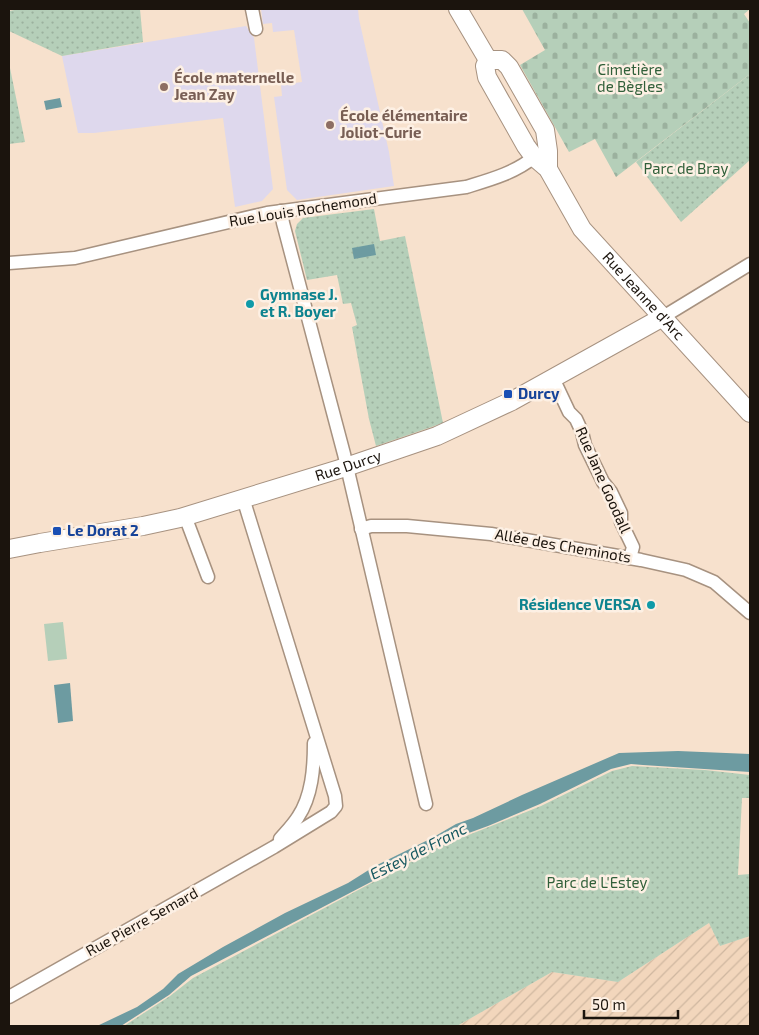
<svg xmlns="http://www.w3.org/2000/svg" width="759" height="1035" font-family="'Exo 2',sans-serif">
<defs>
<pattern id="industrial-furrows" width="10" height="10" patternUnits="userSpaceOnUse" patternTransform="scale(1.25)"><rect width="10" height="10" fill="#f2d6bc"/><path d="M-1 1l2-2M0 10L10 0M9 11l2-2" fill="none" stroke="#cfb7a0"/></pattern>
<pattern id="green-dots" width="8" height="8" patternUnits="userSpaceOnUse" patternTransform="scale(1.25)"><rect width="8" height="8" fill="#b5cfb9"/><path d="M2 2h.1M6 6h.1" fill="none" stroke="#9bb19e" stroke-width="1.8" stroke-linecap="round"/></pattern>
<pattern id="cemetery-stones" width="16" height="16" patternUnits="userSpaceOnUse" patternTransform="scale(1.25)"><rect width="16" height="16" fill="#b5cfb9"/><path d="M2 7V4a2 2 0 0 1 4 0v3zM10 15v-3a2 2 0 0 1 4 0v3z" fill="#9bb19e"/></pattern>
</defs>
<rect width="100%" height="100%" fill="#f7e1cd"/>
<!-- industrial -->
<path fill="url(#industrial-furrows)" d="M 709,923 L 720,946 L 750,936 L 750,1026 L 457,1026 L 552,972 L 618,982 Z"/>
<!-- education -->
<g fill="#ded8ed">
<path d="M 261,9 L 358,9 L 359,19 L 389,152 L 394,186 L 297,200 L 287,190 L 274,97 L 282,96 L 281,85 L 302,82 L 294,30 L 273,32 L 272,23 L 263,24 Z"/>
<path d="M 246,26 L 254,38 L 273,189 L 262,201 L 235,207 L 223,118 L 94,133 L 78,133 L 62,56 Z"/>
</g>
<!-- green -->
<g fill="url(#green-dots)">
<path d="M 20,9 L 140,9 L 143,42 L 62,56 L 9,31 L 9,11 Z"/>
<path d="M 9,63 L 25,142 L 9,144 Z"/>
<path d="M 750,74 L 750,160 L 681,222 L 636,162 Z"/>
<path d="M 374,209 L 380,241 L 405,236 L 443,423 L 376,446 L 369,419 L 352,327 L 357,325 L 351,303 L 343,304 L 337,275 L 307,280 L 295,231 L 297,224 L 303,218 Z"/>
<path d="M 632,766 L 705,770 L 750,775 L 750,798 L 742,798 L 738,875 L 750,874 L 750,936 L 720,946 L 709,923 L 618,982 L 552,972 L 457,1026 L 124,1026 L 170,996 L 193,978 L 454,839 L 466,836 L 541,806 L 612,771 Z"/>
</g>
<!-- cemetery -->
<path fill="url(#cemetery-stones)" d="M 522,9 L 750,9 L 744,14 L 750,23 L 750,74 L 616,177 L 595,139 L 569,152 L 520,65 L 545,50 Z"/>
<!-- pitch -->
<path fill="#b5cfb9" d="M 63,622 L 67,659 L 48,661 L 44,624 Z"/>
<!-- water -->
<g fill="#6d9ba1">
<path d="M 60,98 L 62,107 L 46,110 L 44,101 Z"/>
<path d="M 374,244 L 376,255 L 354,259 L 352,248 Z"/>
<path d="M 70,683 L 73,721 L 58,723 L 54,685 Z"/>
<path d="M 678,751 L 750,754 L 750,772 L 643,765 L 631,764 L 611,769 L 540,804 L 488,826 L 466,834 L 453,836 L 390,872 L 191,976 L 169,995 L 121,1026 L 97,1026 L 137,1007 L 163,989 L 178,974 L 223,947 L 285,913 L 348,883 L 375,866 L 432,838 L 456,824 L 473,818 L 522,795 L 619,753 Z"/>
</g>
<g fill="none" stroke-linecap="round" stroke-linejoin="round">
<!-- street casing -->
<g stroke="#a79280" stroke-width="15">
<g id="street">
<path d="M 252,9 L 256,29"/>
<path d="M 281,211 L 283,223 L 344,454 L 426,804"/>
<path d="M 9,263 L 75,258 L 267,213 L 466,187 C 489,180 515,173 534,157"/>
<path d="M 663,317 L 750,264"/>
<path d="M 553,378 L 569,412 L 576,419 L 582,432 L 585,445 L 603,482 L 611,492 L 621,513 L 621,522 L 633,547 L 630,558"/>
<path d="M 185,516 L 208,577"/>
<path d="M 361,529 L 371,526 L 407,526 L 491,534 L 641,560 L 686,570 L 714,582 L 750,613"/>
<path d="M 280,839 C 286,832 293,825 298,817 C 312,796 314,768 314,743"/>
<path d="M 9,997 L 274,847 L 331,812 L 336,806 L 335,796 L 243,498"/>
</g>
</g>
<!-- secondary casing -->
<g stroke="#a79280" stroke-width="20">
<g id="secondary">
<path d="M 458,9 L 488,60"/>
<path id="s1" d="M 488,60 L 485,66 L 487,77 L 526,146 L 534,157 L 548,169 L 582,229 L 750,413"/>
<path d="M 488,60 L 502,60 L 509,67 L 545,130 L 548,151 L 548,169"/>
<path id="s2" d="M 9,549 L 40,543 L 143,526 L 180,518 L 346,467 L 437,436 L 512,401 L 663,317"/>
</g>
</g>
<!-- street -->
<use href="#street" stroke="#fff" stroke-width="12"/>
<!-- secondary -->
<use href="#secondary" stroke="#fff" stroke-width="18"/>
</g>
<!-- markers -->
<g fill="#8d6e63" stroke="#fdf0e4" stroke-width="2">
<circle cx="164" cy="87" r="5"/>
<circle cx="330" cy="125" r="5"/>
</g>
<g fill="#0f9aa8" stroke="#fdf0e4" stroke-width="2">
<circle cx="250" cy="304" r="5"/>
<circle cx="651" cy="605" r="5"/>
</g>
<g fill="#1a4fb4" stroke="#fdf0e4" stroke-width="2">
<rect x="503" y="389" width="10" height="10" rx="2.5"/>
<rect x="52" y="526" width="10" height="10" rx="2.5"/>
</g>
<g text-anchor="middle" stroke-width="5" stroke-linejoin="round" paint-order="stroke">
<!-- park labels -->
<g font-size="15" fill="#305f39" stroke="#fdf0e4">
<text x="630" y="75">Cimetière<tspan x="630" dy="17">de Bègles</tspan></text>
<text x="686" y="174">Parc de Bray</text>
<text x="597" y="888">Parc de L'Estey</text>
</g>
<!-- education labels -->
<g font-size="15" font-weight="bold" fill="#785e54" stroke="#fdf0e4" text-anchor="start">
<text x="174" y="83">École maternelle<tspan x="174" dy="17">Jean Zay</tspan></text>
<text x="340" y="121">École élémentaire<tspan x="340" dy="17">Joliot-Curie</tspan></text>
</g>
<!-- street labels -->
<g font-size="15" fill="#1b140d" stroke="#fdf0e4">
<text transform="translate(303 210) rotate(-9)" y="5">Rue Louis Rochemond</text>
<text dy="5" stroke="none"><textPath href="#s1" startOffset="289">Rue Jeanne d'Arc</textPath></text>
<text dy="5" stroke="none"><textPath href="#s2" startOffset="350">Rue Durcy</textPath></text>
<text transform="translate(603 480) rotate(66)" y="5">Rue Jane Goodall</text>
<text transform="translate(563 546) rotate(10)" y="5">Allée des Cheminots</text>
<text transform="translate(142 922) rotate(-29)" y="5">Rue Pierre Semard</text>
</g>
<!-- culture labels -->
<g font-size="15" font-weight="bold" fill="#0d838f" stroke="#fdf0e4" text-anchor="start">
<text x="260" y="300">Gymnase J.<tspan x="260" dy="17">et R. Boyer</tspan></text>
<text x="641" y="610" text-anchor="end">Résidence VERSA</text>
</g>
<!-- transit labels -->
<g font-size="15" font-weight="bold" fill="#164399" stroke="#fdf0e4" text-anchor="start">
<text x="518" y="399">Durcy</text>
<text x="67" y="536">Le Dorat 2</text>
</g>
<!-- water labels -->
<g font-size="16" font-style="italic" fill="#165860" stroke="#fdf0e4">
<text transform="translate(418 851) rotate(-27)" y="6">Estey de Franc</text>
</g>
</g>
<!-- border -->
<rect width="759" height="1035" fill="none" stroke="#1b140d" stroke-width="20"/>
<!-- scale -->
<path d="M584 1010v8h94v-8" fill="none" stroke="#1b140d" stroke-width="2.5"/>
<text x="592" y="1010" font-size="15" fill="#1b140d" stroke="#fdf0e4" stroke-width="4" paint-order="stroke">50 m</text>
</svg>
